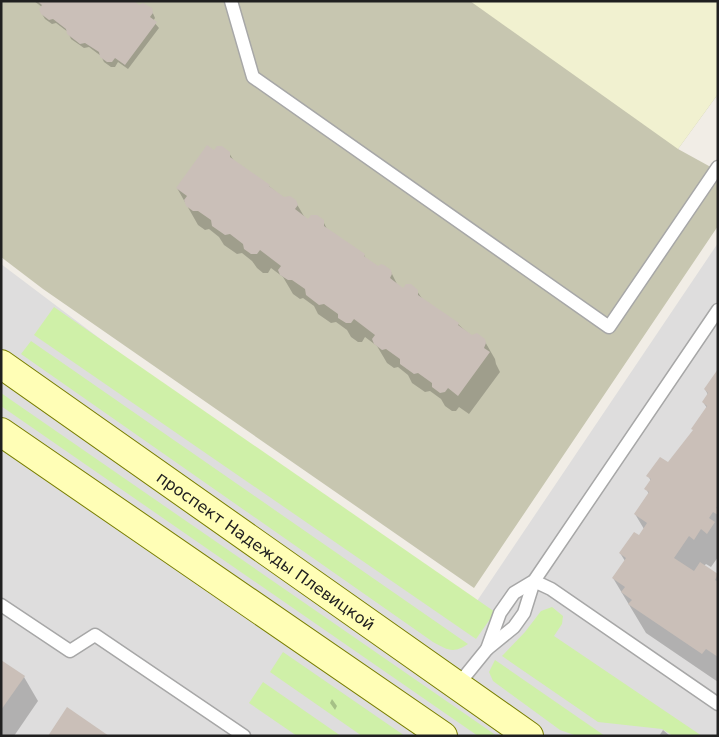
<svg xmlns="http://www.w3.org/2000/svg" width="719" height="737" font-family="'DejaVu Sans',sans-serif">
<rect width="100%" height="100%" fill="#f1ede6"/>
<!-- residential -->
<path fill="#dedddd" d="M 718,243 L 718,736 L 1,736 L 1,264 L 217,427 L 475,604 Z"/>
<!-- construction -->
<path fill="#c7c6b0" d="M 1,1 L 718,1 L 718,94 L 678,149 L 718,171 L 718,226 L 474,588 L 43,289 L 1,257 Z"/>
<!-- farmland -->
<path fill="#f1f1d0" d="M 470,1 L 718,1 L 718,94 L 678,149 Z"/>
<!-- grass -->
<g fill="#cff0a8">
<path d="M 54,307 L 495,612 L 476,639 L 34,335 Z"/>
<path d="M 31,341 L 468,644 C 453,654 448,650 433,642 L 21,354 Z"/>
<path d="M 1,393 L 497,736 L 478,736 L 1,406 Z"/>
<path d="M 552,607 L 563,616 L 562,624 L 554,636 L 702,736 L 673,736 L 662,729 L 598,722 L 502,656 L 525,632 L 541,611 Z"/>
<path d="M 283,652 L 405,736 L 362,736 L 270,672 Z"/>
<path d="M 495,660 L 605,736 L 577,736 L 560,730 L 493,681 L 489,672 Z"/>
<path d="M 263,682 L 341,736 L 297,736 L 249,703 Z"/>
</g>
<!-- shadow -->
<g fill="#0003">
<path d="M 34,1 L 132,1 L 138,6 L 151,9 L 155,18 L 153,21 L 159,28 L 128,69 L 118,62 L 115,67 L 111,67 L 104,62 L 101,56 L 89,47 L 84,48 L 71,39 L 68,32 L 56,23 L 52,24 L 45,19 L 42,14 L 42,7 Z"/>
<path d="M 214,151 L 229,153 L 234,161 L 269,186 L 283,198 L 295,201 L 305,218 L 308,221 L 323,221 L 328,231 L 364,255 L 366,259 L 378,268 L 390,270 L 399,288 L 417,291 L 423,300 L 458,324 L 472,337 L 484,340 L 495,359 L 496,364 L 500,372 L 469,414 L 459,407 L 456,411 L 452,411 L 445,406 L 441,399 L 430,391 L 425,392 L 412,383 L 408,375 L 398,367 L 394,368 L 387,363 L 377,346 L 365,337 L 362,342 L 358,342 L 351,337 L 347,330 L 336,322 L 331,323 L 318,314 L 314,306 L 303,298 L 300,299 L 293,294 L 283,277 L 271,268 L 268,273 L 263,273 L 257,268 L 252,261 L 242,253 L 237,254 L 224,245 L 219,237 L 209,229 L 205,230 L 198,225 L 177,188 Z"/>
<path d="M 718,373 L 718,557 L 711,567 L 706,564 L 704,566 L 718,575 L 718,682 L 646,633 L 613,578 L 625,561 L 620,553 L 639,537 L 644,529 L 635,514 L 649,494 L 646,489 L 651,481 L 648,476 L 668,464 L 694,431 L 707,408 L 703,402 L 708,395 L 705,389 Z"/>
<path d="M 1,662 L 24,677 L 38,701 L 14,736 L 1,736 Z"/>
<path d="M 332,699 L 337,706 L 335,710 L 330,703 Z"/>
<path d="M 663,730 L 670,736 L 659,736 Z"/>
</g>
<!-- building -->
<g fill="#cabfb8">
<path d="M 37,1 L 134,1 L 139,5 L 143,3 L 152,8 L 153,13 L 150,17 L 157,22 L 125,65 L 115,58 L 112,62 L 107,62 L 100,57 L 99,52 L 85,43 L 80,44 L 67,34 L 66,29 L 53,19 L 49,20 L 41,14 L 39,9 L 42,5 Z"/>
<path d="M 207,145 L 214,150 L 217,146 L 222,146 L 230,152 L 230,157 L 270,185 L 269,186 L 284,197 L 290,196 L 296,200 L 298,205 L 295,209 L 308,219 L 311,215 L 317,215 L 324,220 L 324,226 L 365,254 L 364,256 L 378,266 L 381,264 L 384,265 L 391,270 L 392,274 L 390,278 L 403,288 L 406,284 L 411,284 L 418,290 L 418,295 L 459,323 L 458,325 L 472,335 L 477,333 L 485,339 L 486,343 L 484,348 L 490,352 L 458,396 L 448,388 L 445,392 L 440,393 L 432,387 L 432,383 L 418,373 L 414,374 L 400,364 L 400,359 L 386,349 L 382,350 L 374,344 L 372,339 L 375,335 L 354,319 L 351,323 L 346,323 L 338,318 L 338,314 L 324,304 L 319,305 L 306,295 L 305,289 L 292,280 L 288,280 L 280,275 L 278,270 L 281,266 L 260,250 L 257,254 L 251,254 L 244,249 L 243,244 L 230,234 L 225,235 L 212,226 L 211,220 L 198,211 L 193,211 L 186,206 L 184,200 L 187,196 L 176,188 Z"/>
<path d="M 718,369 L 718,505 L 716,508 L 718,509 L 718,515 L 713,512 L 709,518 L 715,522 L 707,534 L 701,529 L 694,540 L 689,536 L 674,558 L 694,571 L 700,562 L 718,574 L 715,580 L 718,582 L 718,657 L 706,649 L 702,654 L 628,604 L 632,600 L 621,592 L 625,587 L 612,578 L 626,558 L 619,553 L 634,532 L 639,535 L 647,523 L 634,514 L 649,492 L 644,489 L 651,479 L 646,476 L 660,457 L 668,462 L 693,430 L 691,429 L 707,406 L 702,402 L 708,393 L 704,389 Z"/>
<path d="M 1,660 L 25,676 L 1,710 Z"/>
<path d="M 67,707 L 109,736 L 48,736 Z"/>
</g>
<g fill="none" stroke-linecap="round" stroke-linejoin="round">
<!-- service casing -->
<g stroke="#a7a7a7" stroke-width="15">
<g id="service">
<path d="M 231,1 L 253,77 L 609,327 L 718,167"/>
<path d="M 1,605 L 70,651 L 95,635 L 244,736"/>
<path d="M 487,649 L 514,627 L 524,613 L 534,581 L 551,589 L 718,704"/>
<path d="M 457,686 L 487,649 L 500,613 L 514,593 L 534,581 L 718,310"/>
</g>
</g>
<!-- secondary casing -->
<g stroke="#787e00" stroke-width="30">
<g id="secondary">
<path id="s1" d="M 1,364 L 529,736"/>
<path d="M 1,432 L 443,736"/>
</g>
</g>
<!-- service -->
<use href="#service" stroke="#fff" stroke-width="12"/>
<!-- secondary -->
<use href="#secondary" stroke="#fffeb6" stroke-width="28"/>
</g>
<g text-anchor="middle" stroke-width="5" stroke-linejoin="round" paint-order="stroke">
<!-- street labels -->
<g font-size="16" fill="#202020" stroke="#fff">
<text dy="6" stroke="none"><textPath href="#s1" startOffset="324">проспект Надежды Плевицкой</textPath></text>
</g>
</g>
<!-- border -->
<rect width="719" height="737" fill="none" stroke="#202020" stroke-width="5"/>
</svg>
